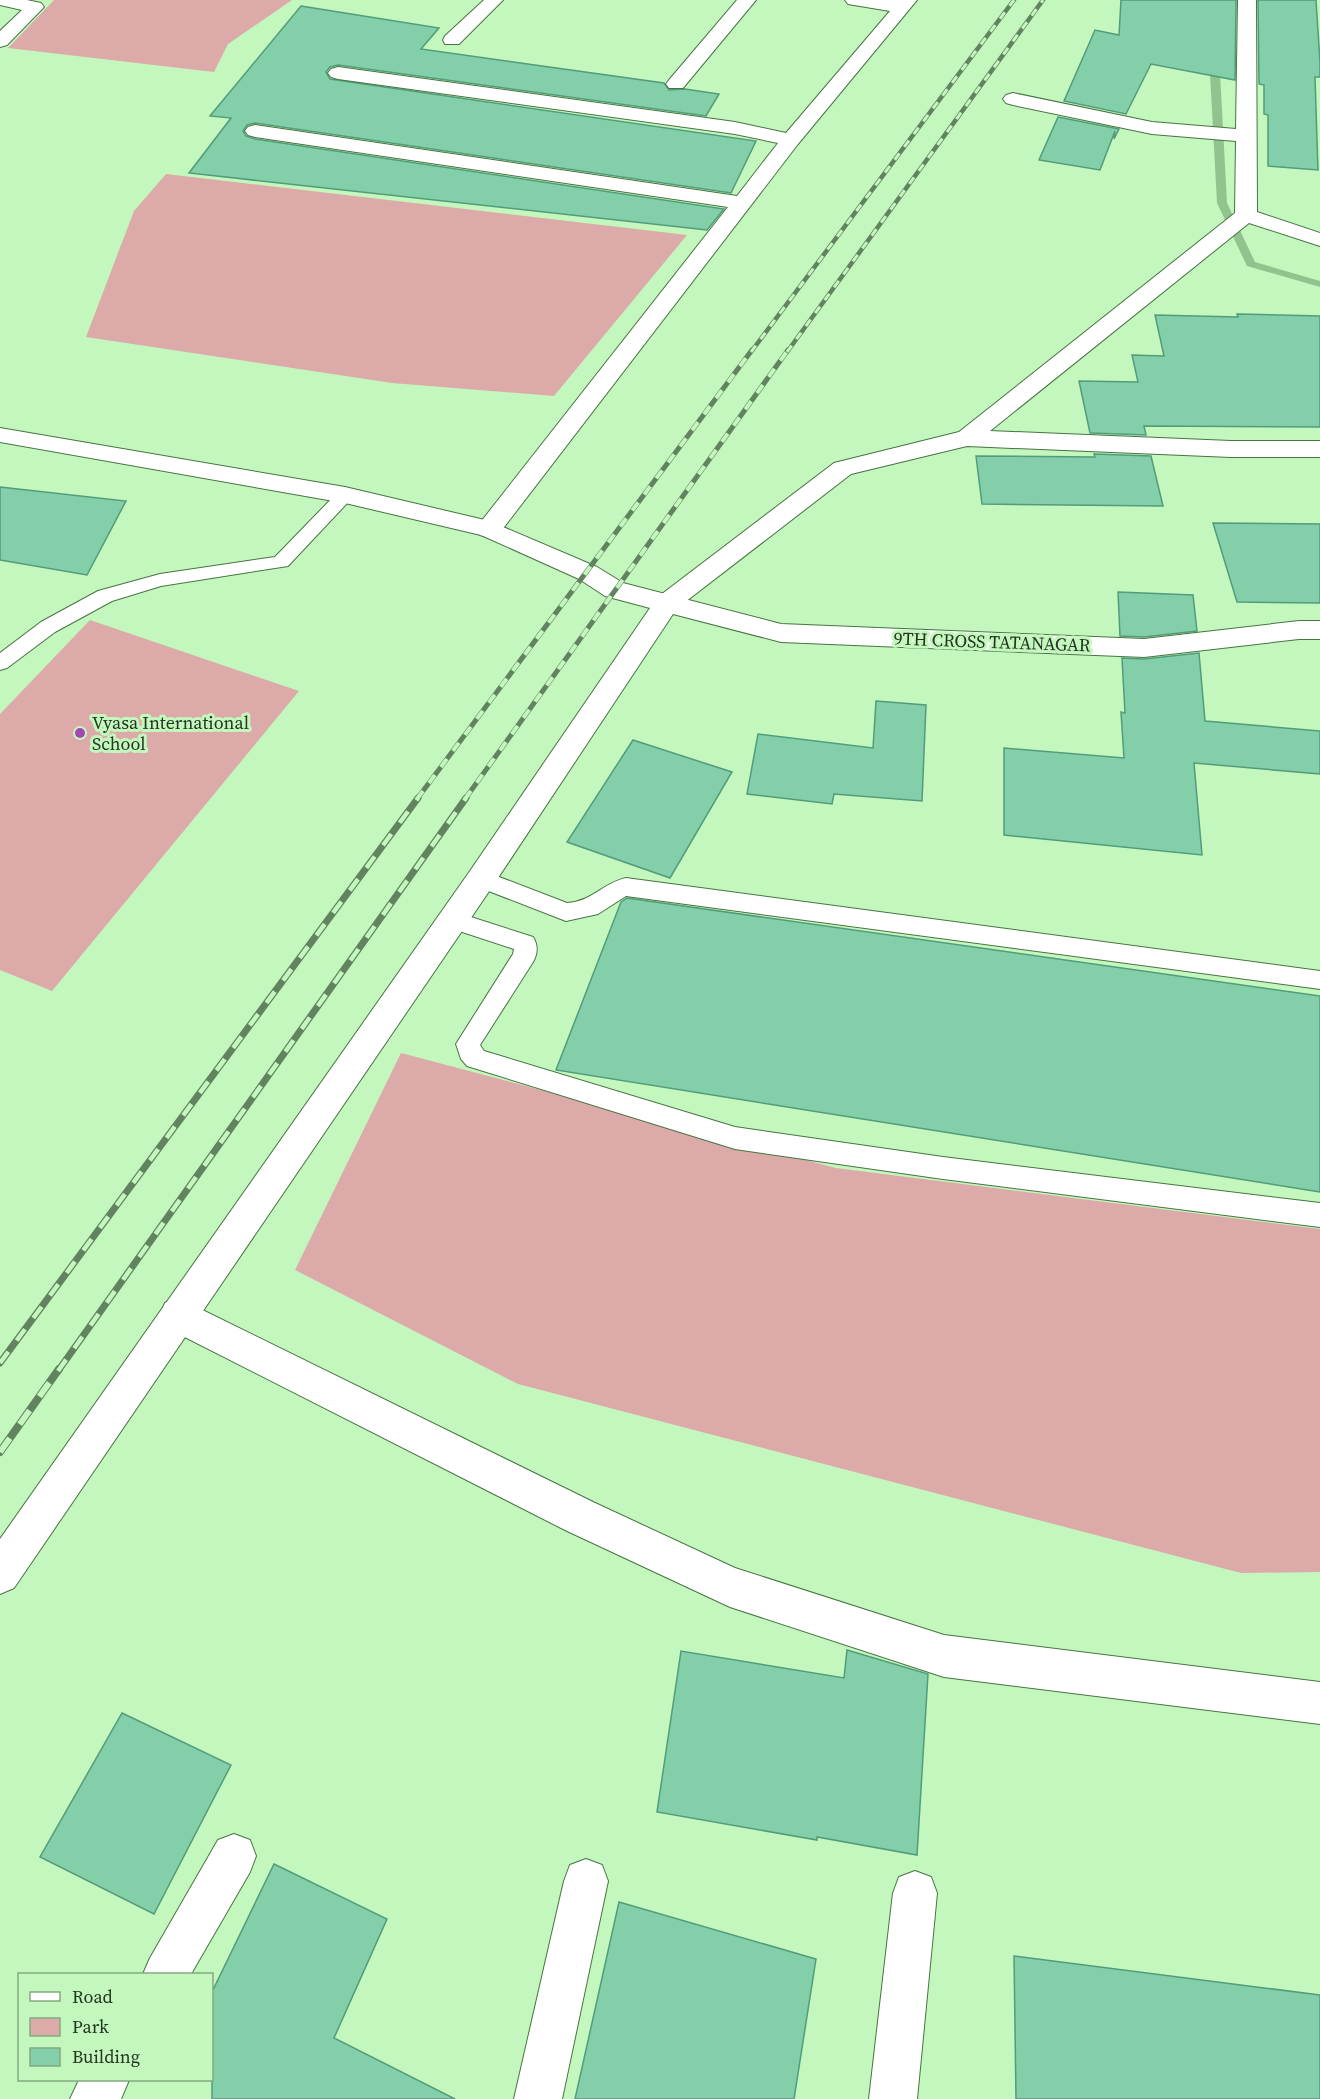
<svg xmlns="http://www.w3.org/2000/svg" width="1320" height="2099" font-family="'Source Serif 4',serif">
<rect width="100%" height="100%" fill="#c4f7be"/>
<!-- green -->
<g fill="#dcaba9">
<path d="M 54,0 L 292,0 L 228,44 L 214,72 L 8,48 Z"/>
<path d="M 166,174 L 687,235 L 554,396 L 392,383 L 86,337 L 134,211 Z"/>
<path d="M 90,620 L 299,691 L 52,991 L 0,970 L 0,714 Z"/>
<path d="M 401,1053 L 836,1168 L 1320,1229 L 1320,1572 L 1241,1573 L 518,1384 L 295,1270 Z"/>
</g>
<g fill="none" stroke-linecap="round" stroke-linejoin="round">
<!-- stream -->
<path fill="#92c28d" fill-rule="evenodd" d="M 1214,52 L 1219,55 L 1227,203 L 1255,262 L 1320,281 L 1320,287 L 1247,266 L 1217,203 L 1209,55 Z"/>
</g>
<!-- building -->
<g fill="#83cfa9" stroke="#529c7a" stroke-width="1.5">
<path d="M 1121,0 L 1236,0 L 1235,80 L 1151,64 L 1126,114 L 1064,101 L 1095,30 L 1119,35 Z"/>
<path d="M 1258,0 L 1316,0 L 1320,62 L 1320,77 L 1315,77 L 1318,170 L 1268,166 L 1268,115 L 1264,114 L 1264,85 L 1259,84 Z"/>
<path d="M 301,6 L 439,28 L 421,49 L 664,83 L 669,90 L 685,89 L 719,94 L 706,116 L 338,65 L 330,67 L 326,72 L 330,79 L 756,141 L 731,193 L 255,123 L 247,125 L 243,131 L 246,136 L 255,139 L 724,209 L 707,230 L 189,173 L 231,118 L 210,116 Z"/>
<path d="M 1058,117 L 1119,129 L 1114,139 L 1115,131 L 1100,170 L 1039,160 Z"/>
<path d="M 1237,314 L 1320,316 L 1320,427 L 1144,426 L 1146,435 L 1090,433 L 1079,381 L 1138,382 L 1132,355 L 1164,356 L 1155,315 L 1238,317 Z"/>
<path d="M 1094,454 L 1151,456 L 1163,506 L 982,504 L 976,456 L 1095,457 Z"/>
<path d="M 0,487 L 126,501 L 87,575 L 0,560 Z"/>
<path d="M 1213,523 L 1320,524 L 1320,603 L 1237,602 Z"/>
<path d="M 1118,592 L 1193,595 L 1197,631 L 1144,637 L 1120,636 Z"/>
<path d="M 1199,653 L 1205,721 L 1320,731 L 1320,774 L 1194,763 L 1202,855 L 1004,835 L 1004,748 L 1124,758 L 1121,712 L 1125,713 L 1122,658 L 1144,659 Z"/>
<path d="M 876,701 L 926,705 L 922,801 L 834,794 L 832,804 L 747,794 L 758,734 L 873,748 Z"/>
<path d="M 633,740 L 732,772 L 670,878 L 567,842 Z"/>
<path d="M 627,898 L 1320,996 L 1320,1192 L 556,1070 L 621,902 Z"/>
<path d="M 847,1650 L 928,1674 L 917,1855 L 817,1837 L 817,1840 L 657,1812 L 681,1651 L 844,1678 Z"/>
<path d="M 122,1713 L 231,1765 L 154,1914 L 40,1857 Z"/>
<path d="M 274,1864 L 387,1919 L 334,2038 L 455,2099 L 212,2099 L 212,1992 Z"/>
<path d="M 619,1902 L 816,1959 L 794,2099 L 575,2099 Z"/>
<path d="M 1014,1956 L 1320,1995 L 1320,2099 L 1016,2099 Z"/>
</g>
<g fill="none" stroke-linecap="round" stroke-linejoin="round">
<!-- service casing -->
<g stroke="#477441" stroke-width="2">
<g id="service">
<path d="M 345,489 L 351,491 L 354,495 L 351,499 L 288,566 L 161,586 L 112,601 L 55,632 L 7,668 L 0,670 L 0,653 L 41,622 L 98,591 L 160,574 L 275,557 L 339,491 Z"/>
<path d="M 481,870 L 567,903 C 591,902 603,883 626,878 L 1320,971 L 1320,989 L 626,896 L 598,914 L 566,921 L 473,885 L 470,879 L 473,873 Z"/>
<path d="M 452,911 L 533,937 C 538,945 538,953 533,962 L 480,1045 L 484,1051 L 735,1127 L 943,1157 L 1320,1203 L 1320,1227 L 943,1179 L 735,1149 L 467,1066 L 461,1059 L 456,1044 L 513,954 L 514,949 L 444,926 L 441,920 L 444,914 Z"/>
</g>
</g>
<!-- minor casing -->
<g stroke="#477441" stroke-width="2">
<g id="minor">
<path d="M 0,0 L 27,0 L 41,3 L 44,7 L 7,45 L 0,47 L 0,31 L 22,10 L 0,5 Z"/>
<path d="M 484,0 L 503,0 L 459,44 L 445,44 L 443,40 L 445,36 Z"/>
<path d="M 737,0 L 756,0 L 683,88 L 669,88 L 666,84 L 669,80 Z"/>
<path d="M 845,0 L 917,0 L 798,144 L 498,535 L 489,537 L 480,535 L 476,529 L 480,523 L 728,207 L 255,137 L 248,135 L 245,131 L 248,127 L 255,125 L 737,196 L 778,143 L 735,134 L 338,79 L 331,77 L 328,73 L 331,69 L 338,67 L 735,122 L 786,133 L 890,11 L 848,4 Z"/>
<path d="M 1238,0 L 1256,0 L 1257,212 L 1320,233 L 1320,246 L 1249,223 L 990,431 L 1231,441 L 1320,441 L 1320,457 L 1231,457 L 967,446 L 851,474 L 676,609 L 667,612 L 658,609 L 654,603 L 658,597 L 834,463 L 959,432 L 1235,213 L 1236,141 L 1152,134 L 1013,105 L 1006,103 L 1003,99 L 1006,95 L 1013,93 L 1152,122 L 1236,129 Z"/>
<path d="M 178,1298 L 593,1502 L 735,1568 L 944,1635 L 1320,1682 L 1320,1724 L 944,1677 L 730,1607 L 565,1530 L 165,1327 L 160,1315 L 165,1303 Z"/>
<path d="M 234,1834 L 250,1840 L 256,1856 L 250,1872 L 191,1974 L 143,1974 L 150,1958 L 218,1840 Z"/>
<path d="M 586,1859 L 602,1865 L 608,1881 L 562,2099 L 514,2099 L 564,1881 L 570,1865 Z"/>
<path d="M 915,1871 L 931,1877 L 937,1893 L 917,2099 L 869,2099 L 893,1893 L 899,1877 Z"/>
<path d="M 79,2080 L 129,2080 L 121,2099 L 70,2099 Z"/>
</g>
</g>
<!-- tertiary casing -->
<g stroke="#477441" stroke-width="2">
<path id="tertiary" d="M 0,428 L 345,487 L 489,521 L 597,567 L 623,583 L 781,624 L 1144,639 L 1299,621 L 1320,621 L 1320,639 L 1299,639 L 1144,657 L 781,642 L 673,614 L 492,887 L 14,1588 L 0,1594 L 0,1539 L 470,871 L 650,608 L 605,596 L 579,579 L 481,535 L 345,503 L 0,442 Z"/>
</g>
<!-- service -->
<use href="#service" fill="#fff" fill-rule="evenodd"/>
<!-- minor -->
<use href="#minor" fill="#fff" fill-rule="evenodd"/>
<!-- tertiary -->
<use href="#tertiary" fill="#fff" fill-rule="evenodd"/>
<!-- rail-far3 casing -->
<g stroke="#62835f" stroke-width="4.5">
<g id="rail-far3">
<path d="M 751,352 L 1014,0"/>
<path d="M 787,352 L 1043,0"/>
</g>
</g>
<!-- rail-far2 casing -->
<g stroke="#62835f" stroke-width="5">
<g id="rail-far2">
<path d="M 417,799 L 752,350"/>
<path d="M 465,799 L 788,350"/>
</g>
</g>
<!-- rail-far1 casing -->
<g stroke="#62835f" stroke-width="7">
<g id="rail-far1">
<path d="M 0,1363 L 418,798"/>
<path d="M 58,1371 L 466,798"/>
</g>
</g>
<!-- rail casing -->
<g stroke="#62835f" stroke-width="8">
<path id="rail" d="M 0,1452 L 59,1369"/>
</g>
<!-- rail-far3 -->
<use href="#rail-far3" stroke="#c4f7be" stroke-width="3" stroke-dasharray="8" stroke-linecap="butt"/>
<!-- rail-far2 -->
<use href="#rail-far2" stroke="#c4f7be" stroke-width="4" stroke-dasharray="10" stroke-linecap="butt"/>
<!-- rail-far1 -->
<use href="#rail-far1" stroke="#c4f7be" stroke-width="4.5" stroke-dasharray="14" stroke-linecap="butt"/>
<!-- rail -->
<use href="#rail" stroke="#c4f7be" stroke-width="6" stroke-dasharray="17" stroke-linecap="butt"/>
</g>
<!-- markers -->
<circle fill="#a347b2" stroke="#c4f7be" stroke-width="2" cx="80" cy="733" r="6"/>
<g text-anchor="middle" stroke-width="6" stroke-linejoin="round" paint-order="stroke">
<!-- street labels -->
<g font-size="18" fill="#223620" stroke="#c4f7be">
<text transform="translate(992 642) rotate(2)" y="6">9TH CROSS TATANAGAR</text>
</g>
<!-- poi labels -->
<g font-size="18" fill="#223620" stroke="#c4f7be" text-anchor="start">
<text x="92" y="729">Vyasa International<tspan x="92" dy="21">School</tspan></text>
</g>
</g>
<!-- legend -->
<rect x="18" y="1973" width="195" height="108" fill="#c4f7be" stroke="#83aa7f" stroke-width="1.5"/>
<rect x="30" y="1992" width="30" height="9" fill="#ffffff" stroke="#83aa7f" stroke-width="1.5"/>
<text x="72" y="2003" font-size="18" fill="#223620">Road</text>
<rect x="30" y="2018" width="30" height="18" fill="#dcaba9" stroke="#83aa7f" stroke-width="1.5"/>
<text x="72" y="2033" font-size="18" fill="#223620">Park</text>
<rect x="30" y="2048" width="30" height="18" fill="#83cfa9" stroke="#83aa7f" stroke-width="1.5"/>
<text x="72" y="2063" font-size="18" fill="#223620">Building</text>
</svg>
